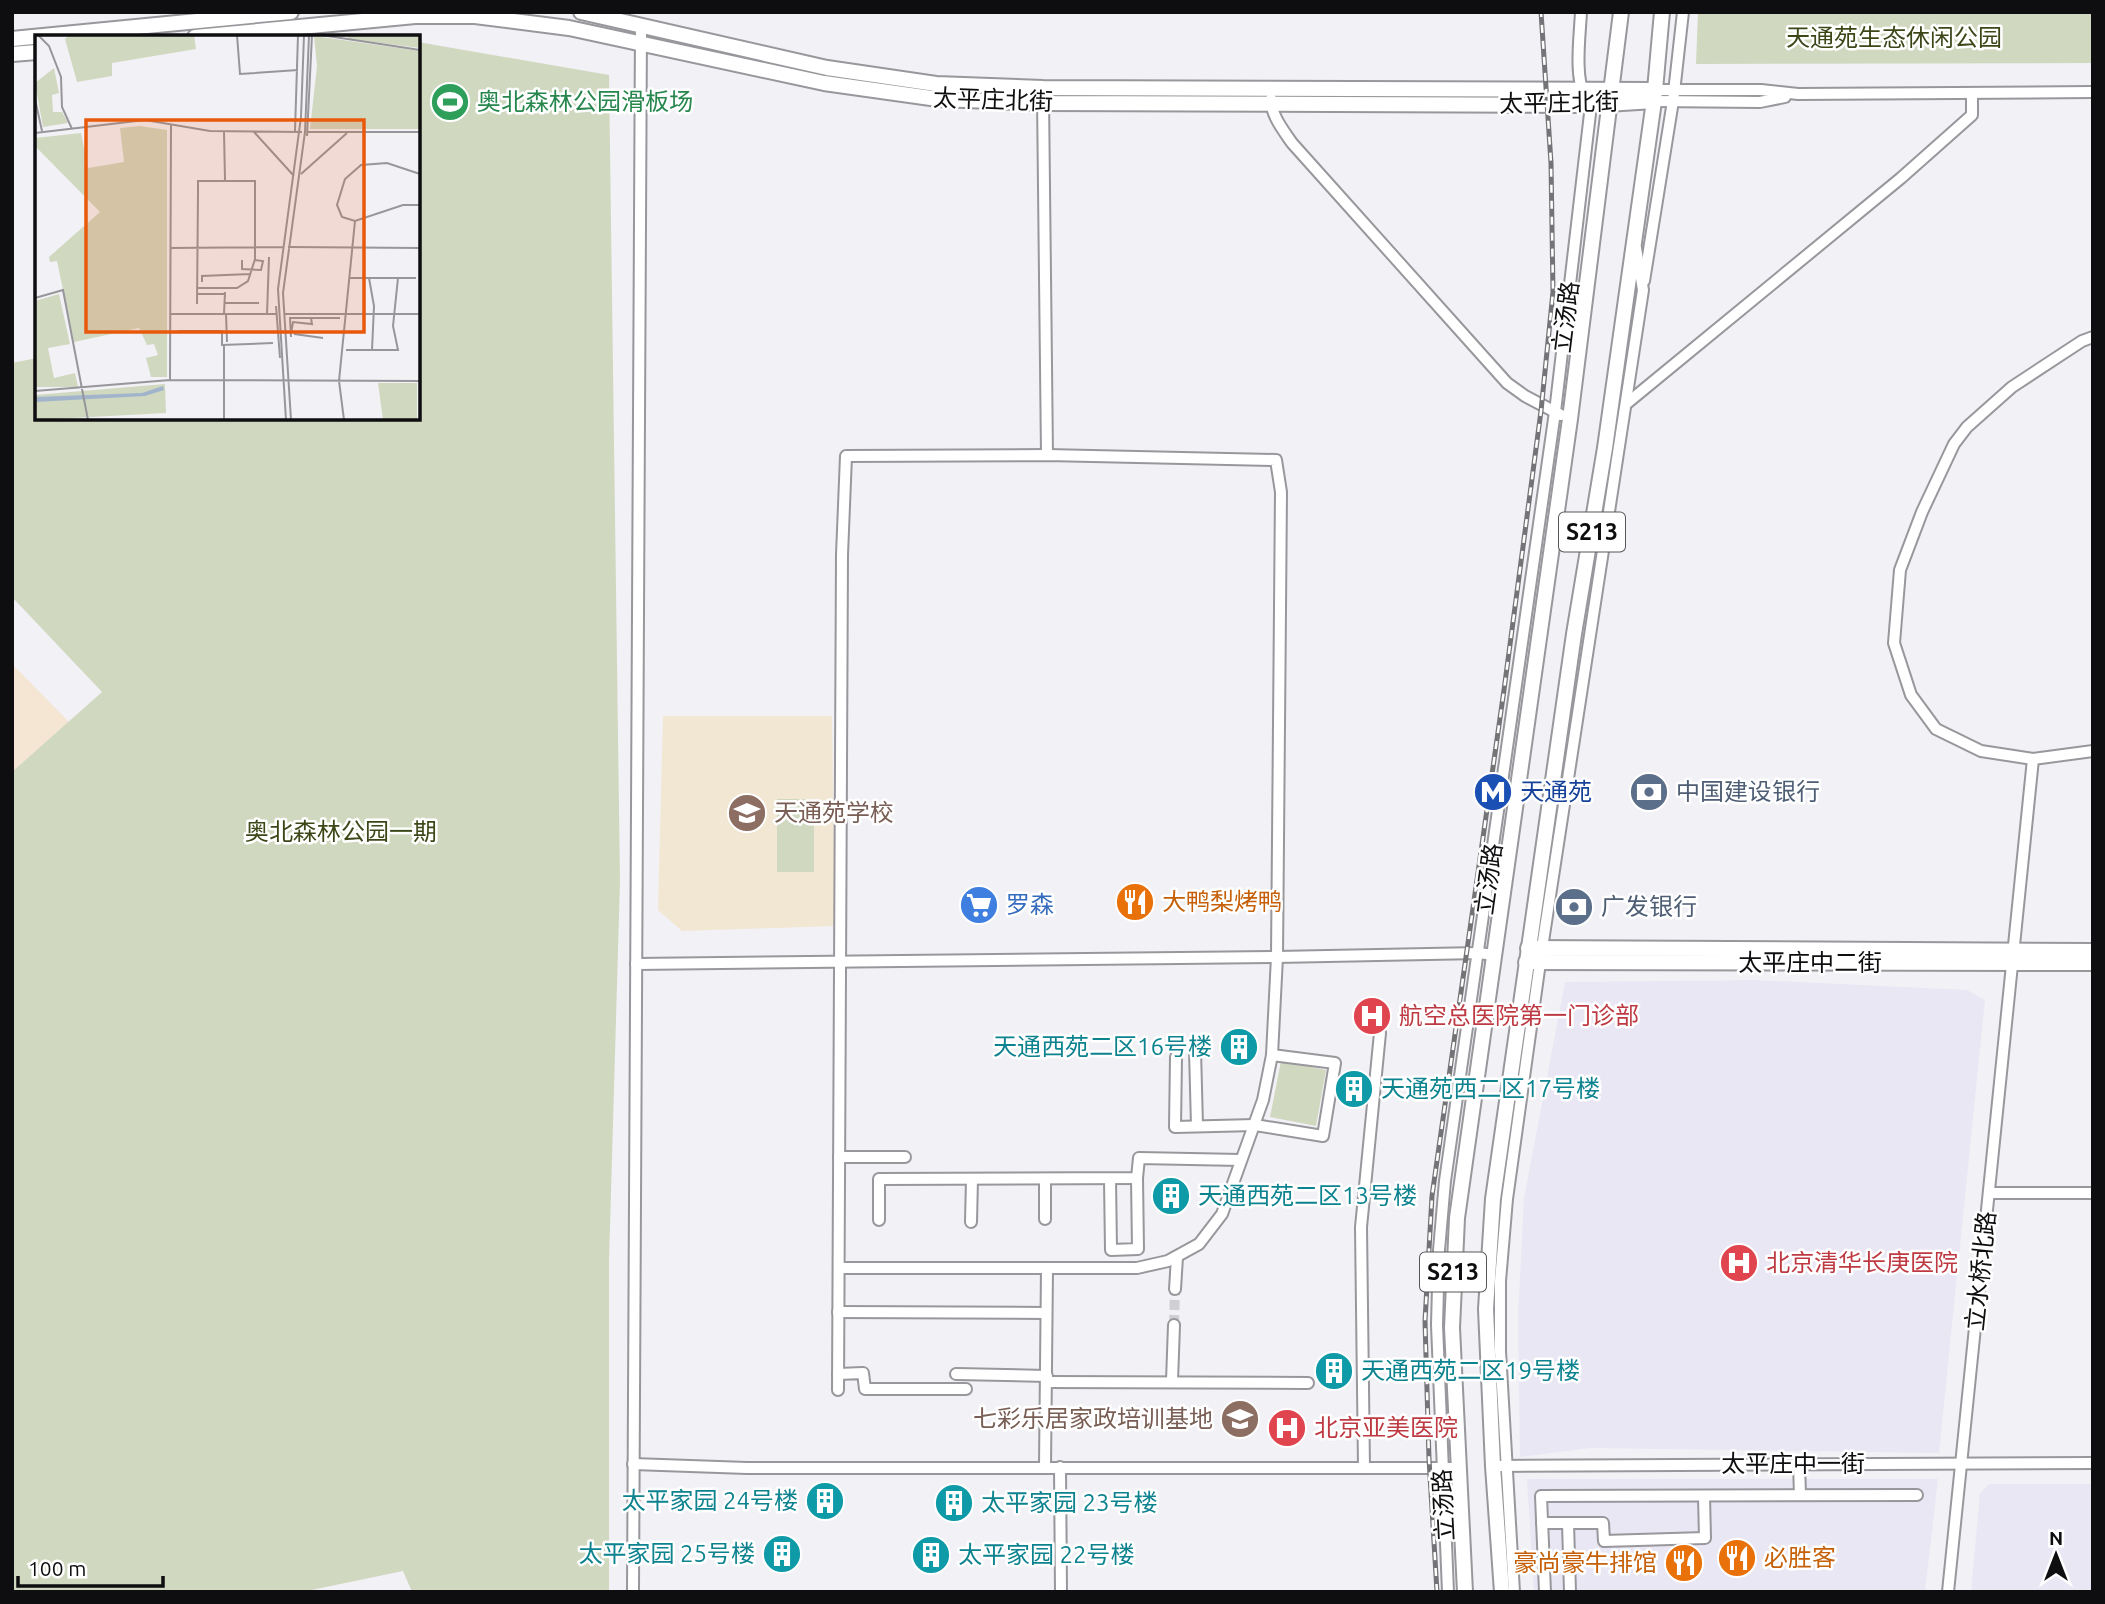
<svg xmlns="http://www.w3.org/2000/svg" width="2105" height="1604" font-family="Ubuntu,'Noto Sans SC',sans-serif">
<rect width="100%" height="100%" fill="#f2f1f6"/>
<!-- built -->
<g fill="#eae7f4">
<path d="M 1755,980 L 1967,990 L 1985,1000 L 1939,1453 L 1591,1448 L 1520,1457 L 1518,1318 L 1524,1198 L 1565,982 Z"/>
<path d="M 1527,1479 L 1938,1479 L 1925,1592 L 1534,1592 Z"/>
<path d="M 1989,1484 L 2093,1484 L 2093,1592 L 1971,1592 L 1980,1493 Z"/>
</g>
<!-- industrial -->
<path fill="#f5e5d3" d="M 12,664 L 69,722 L 12,772 Z"/>
<!-- education -->
<path fill="#f1e7d2" d="M 663,716 L 832,716 L 835,926 L 682,931 L 658,910 Z"/>
<!-- green -->
<g fill="#d1d8c0">
<path d="M 1698,12 L 2093,12 L 2093,63 L 1696,64 Z"/>
<path d="M 418,42 L 609,75 L 620,881 L 609,1262 L 609,1592 L 412,1592 L 403,1571 L 302,1592 L 12,1592 L 12,772 L 102,692 L 12,597 L 12,363 L 37,358 L 37,418 L 418,418 Z"/>
<rect x="777" y="799" width="37" height="73"/>
<path d="M 1281,1061 L 1326,1070 L 1316,1126 L 1270,1117 Z"/>
</g>
<g fill="none" stroke-linecap="round" stroke-linejoin="round">
<!-- minor-tunnel -->
<path stroke="#d0cfd3" stroke-width="10" stroke-dasharray="10 5" stroke-linecap="butt" d="M 1174,1325 L 1175,1289"/>
<!-- minor casing -->
<g stroke="#98979c" stroke-width="14">
<g id="minor">
<path d="M 1581,12 C 1580,34 1574,78 1585,96"/>
<path d="M 1655,90 L 1761,90 L 1798,94 L 2093,92"/>
<path d="M 1043,97 L 1047,455"/>
<path d="M 1271,99 C 1271,115 1283,130 1292,143 L 1507,383 L 1525,396 L 1561,415"/>
<path d="M 1654,101 L 1760,102 L 1785,97"/>
<path d="M 1644,281 L 1673,101 L 1683,12"/>
<path d="M 2093,337 L 2082,341 L 2012,387 L 1967,427 L 1954,444 L 1922,512 L 1900,570 L 1894,643 L 1911,695 L 1936,729 L 1981,751 L 2033,759 L 2093,751"/>
<path d="M 1626,404 L 1901,178 L 1972,115 L 1972,93"/>
<path d="M 636,964 L 1277,957 L 1479,953 L 1493,955"/>
<path d="M 1195,1050 L 1197,1126"/>
<path d="M 1176,1057 L 1175,1127 L 1255,1125 L 1323,1136 L 1335,1063 L 1272,1055"/>
<path d="M 839,1157 L 905,1157"/>
<path d="M 1045,1179 L 1045,1219"/>
<path d="M 1110,1179 L 1111,1250 L 1138,1249 L 1137,1178"/>
<path d="M 1989,1193 L 2093,1193"/>
<path d="M 879,1220 L 879,1179 L 1137,1178 L 1139,1158 L 1241,1160"/>
<path d="M 971,1222 L 972,1179"/>
<path d="M 1175,1289 L 1177,1257"/>
<path d="M 838,1312 L 1046,1313"/>
<path d="M 838,1374 L 863,1373 L 865,1389 L 966,1389"/>
<path d="M 956,1374 L 1047,1376"/>
<path d="M 1172,1381 L 1174,1325"/>
<path d="M 1047,1382 L 1308,1383"/>
<path d="M 838,1390 L 842,555 L 846,456 L 1047,455 L 1276,460 L 1281,492 L 1277,957 L 1272,1055 L 1263,1100 L 1222,1214 L 1199,1244 L 1168,1261 L 1137,1268 L 839,1268"/>
<path d="M 633,1464 L 747,1468 L 1458,1468"/>
<path d="M 1799,1464 L 1800,1495"/>
<path d="M 1499,1466 L 2093,1463"/>
<path d="M 1045,1467 L 1047,1268"/>
<path d="M 1060,1467 L 1061,1592"/>
<path d="M 1364,1468 L 1361,1227 L 1380,1033"/>
<path d="M 1542,1523 L 1568,1523"/>
<path d="M 633,1592 L 641,26"/>
<path d="M 1448,1592 L 1437,1325 L 1439,1250 L 1445,1181 L 1555,412 L 1591,105 L 1595,102"/>
<path d="M 1514,1592 L 1500,1351 L 1500,1281 L 1507,1199 L 1542,948 L 1643,290 L 1636,248"/>
<path d="M 1545,1592 L 1541,1496 L 1917,1495"/>
<path d="M 1570,1592 L 1568,1523 L 1603,1523 L 1604,1541 L 1705,1538 L 1704,1496"/>
<path d="M 1948,1592 L 2033,759"/>
</g>
</g>
<!-- major casing -->
<g stroke="#98979c" stroke-width="18">
<g id="major">
<path d="M 581,12 L 827,68 L 936,84 L 1043,88 L 1655,90"/>
<path d="M 195,37 L 415,16 L 475,16 L 569,28 L 824,83 L 938,99 L 1043,103 L 1591,105 L 1654,101"/>
<path d="M 12,39 L 291,12"/>
<path d="M 12,54 L 37,52"/>
<path d="M 1528,948 L 2093,951"/>
<path d="M 1526,962 L 2093,963"/>
<path d="M 1465,1592 L 1452,1328 L 1457,1218 L 1570,419 L 1621,12"/>
<path d="M 1502,1592 L 1493,1466 L 1486,1309 L 1493,1199 L 1574,634 L 1605,448 L 1654,101 L 1662,12"/>
</g>
</g>
<!-- minor -->
<use href="#minor" stroke="#fff" stroke-width="10"/>
<!-- major -->
<use href="#major" stroke="#fff" stroke-width="14"/>
<!-- rail casing -->
<g stroke="#747376" stroke-width="5">
<path id="rail" d="M 1437,1592 L 1429,1459 L 1425,1321 L 1432,1196 L 1504,690 L 1541,411 L 1553,292 L 1551,163 L 1541,12"/>
</g>
<!-- rail -->
<use href="#rail" stroke="#fff" stroke-width="2.5" stroke-dasharray="8" stroke-linecap="butt"/>
</g>
<!-- icons -->
<defs>
<g id="stadium-disc" transform="scale(2.0125)"><circle r="9.5" fill="#2e9e5b" stroke="#fff"/><path d="M0-5a6.5 5 0 1 0 0 10a6.5 5 0 1 0 0-10ZM-3.5-1.8h7v3.6h-7Z" fill="#fff"/></g>
<g id="metro-disc" transform="scale(2.0125)"><circle r="9.5" fill="#1a4fb4" stroke="#fff"/><path d="M-5.5 5V-5H-3L0 0L3-5H5.5V5H3V-.5L0 4L-3-.5V5Z" fill="#fff"/></g>
<g id="bank-disc" transform="scale(2.0125)"><circle r="9.5" fill="#5c6f8a" stroke="#fff"/><path d="M-6-4H6V4H-6ZM0-2.3a2.3 2.3 0 1 0 0 4.6a2.3 2.3 0 1 0 0-4.6Z" fill="#fff"/></g>
<g id="school-disc" transform="scale(2.0125)"><circle r="9.5" fill="#8d6e63" stroke="#fff"/><path d="M0-5L7-2L0 1L-7-2ZM-4 1L0 2.5L4 1V4Q0 6-4 4Z" fill="#fff"/></g>
<g id="restaurant-disc" transform="scale(2.0125)"><circle r="9.5" fill="#e8710a" stroke="#fff"/><path d="M-5-6h1v4h1v-4h1v4h1v-4h1v5L-1.5 .5V6h-2V.5L-5-1ZM5-6V6H3V1.5H1.5Q1.5-4 5-6Z" fill="#fff"/></g>
<g id="supermarket-disc" transform="scale(2.0125)"><circle r="9.5" fill="#3f7fe0" stroke="#fff"/><path d="M-6-5.5h2.5l.6 2H6L4.5 2H-2.5L-4.4-4H-6ZM-1.5 3.2a1.3 1.3 0 1 0 .1 0ZM3 3.2a1.3 1.3 0 1 0 .1 0Z" fill="#fff"/></g>
<g id="hospital-disc" transform="scale(2.0125)"><circle r="9.5" fill="#e0444e" stroke="#fff"/><path d="M-5-5h3v3.5h4V-5h3V5h-3V1.5h-4V5h-3Z" fill="#fff"/></g>
<g id="building-disc" transform="scale(2.0125)"><circle r="9.5" fill="#0f9aa8" stroke="#fff"/><path d="M-4-6H4V6H1V3H-1V6H-4ZM-2.5-4.3h1.7v1.8h-1.7ZM.8-4.3h1.7v1.8H.8ZM-2.5-1h1.7V.8h-1.7ZM.8-1h1.7V.8H.8Z" fill="#fff"/></g>
</defs>
<g fill-rule="evenodd">
<use href="#stadium-disc" x="450" y="102"/>
<use href="#metro-disc" x="1493" y="792"/>
<use href="#bank-disc" x="1649" y="792"/>
<use href="#school-disc" x="747" y="813"/>
<use href="#restaurant-disc" x="1135" y="902"/>
<use href="#supermarket-disc" x="979" y="905"/>
<use href="#bank-disc" x="1574" y="907"/>
<use href="#hospital-disc" x="1372" y="1016"/>
<use href="#building-disc" x="1239" y="1047"/>
<use href="#building-disc" x="1354" y="1089"/>
<use href="#building-disc" x="1171" y="1196"/>
<use href="#hospital-disc" x="1739" y="1263"/>
<use href="#building-disc" x="1334" y="1371"/>
<use href="#school-disc" x="1240" y="1419"/>
<use href="#hospital-disc" x="1287" y="1428"/>
<use href="#building-disc" x="825" y="1501"/>
<use href="#building-disc" x="954" y="1503"/>
<use href="#building-disc" x="782" y="1554"/>
<use href="#building-disc" x="931" y="1555"/>
<use href="#restaurant-disc" x="1737" y="1558"/>
<use href="#restaurant-disc" x="1684" y="1563"/>
</g>
<g text-anchor="middle" stroke-width="5" stroke-linejoin="round" paint-order="stroke">
<!-- shield labels -->
<g fill="#fff" stroke="#565657" stroke-width="2">
<rect x="1559" y="512.5" width="66" height="39" rx="5"/>
<rect x="1420" y="1252.5" width="66" height="39" rx="5"/>
</g>
<g font-size="23" font-weight="bold" fill="#0e0d0f">
<text x="1592" y="540">S213</text>
<text x="1453" y="1280">S213</text>
</g>
<!-- park labels -->
<g font-size="24" fill="#3c4718" stroke="#fff">
<text x="1894" y="46">天通苑生态休闲公园</text>
<text x="341" y="840">奥北森林公园一期</text>
</g>
<!-- street labels -->
<g font-size="24" fill="#0e0d0f" stroke="#fff">
<text transform="translate(993 100) rotate(2)" y="8">太平庄北街</text>
<text transform="translate(1559 103) rotate(-1)" y="8">太平庄北街</text>
<text transform="translate(1566 317) rotate(-83)" y="8">立汤路</text>
<text transform="translate(1489 879) rotate(-82)" y="8">立汤路</text>
<text x="1810" y="971">太平庄中二街</text>
<text transform="translate(1981 1271) rotate(-84)" y="8">立水桥北路</text>
<text x="1793" y="1472">太平庄中一街</text>
<text transform="translate(1444 1505) rotate(-93)" y="8">立汤路</text>
</g>
<!-- leisure labels -->
<g font-size="24" fill="#27864d" stroke="#fff" text-anchor="start">
<text x="477" y="110">奥北森林公园滑板场</text>
</g>
<!-- transit labels -->
<g font-size="24" fill="#164399" stroke="#fff" text-anchor="start">
<text x="1520" y="800">天通苑</text>
</g>
<!-- service labels -->
<g font-size="24" fill="#4e5e75" stroke="#fff" text-anchor="start">
<text x="1676" y="800">中国建设银行</text>
<text x="1601" y="915">广发银行</text>
</g>
<!-- education labels -->
<g font-size="24" fill="#785e54" stroke="#fff" text-anchor="start">
<text x="774" y="821">天通苑学校</text>
<text x="1213" y="1427" text-anchor="end">七彩乐居家政培训基地</text>
</g>
<!-- food labels -->
<g font-size="24" fill="#c56008" stroke="#fff" text-anchor="start">
<text x="1162" y="910">大鸭梨烤鸭</text>
<text x="1764" y="1566">必胜客</text>
<text x="1657" y="1571" text-anchor="end">豪尚豪牛排馆</text>
</g>
<!-- shop labels -->
<g font-size="24" fill="#366cbe" stroke="#fff" text-anchor="start">
<text x="1006" y="913">罗森</text>
</g>
<!-- health labels -->
<g font-size="24" fill="#be3a42" stroke="#fff" text-anchor="start">
<text x="1399" y="1024">航空总医院第一门诊部</text>
<text x="1766" y="1271">北京清华长庚医院</text>
<text x="1314" y="1436">北京亚美医院</text>
</g>
<!-- culture labels -->
<g font-size="24" fill="#0d838f" stroke="#fff" text-anchor="start">
<text x="1212" y="1055" text-anchor="end">天通西苑二区16号楼</text>
<text x="1381" y="1097">天通苑西二区17号楼</text>
<text x="1198" y="1204">天通西苑二区13号楼</text>
<text x="1361" y="1379">天通西苑二区19号楼</text>
<text x="798" y="1509" text-anchor="end">太平家园 24号楼</text>
<text x="981" y="1511">太平家园 23号楼</text>
<text x="755" y="1562" text-anchor="end">太平家园 25号楼</text>
<text x="958" y="1563">太平家园 22号楼</text>
</g>
</g>
<!-- overview -->
<g transform="translate(35 35)">
<rect width="385" height="385" fill="#f2f1f6"/>
<path d="M 34,0 L 159,0 L 161,14 L 77,28 L 77,41 L 42,47 L 30,4 ZM 313,0 L 385,0 L 385,13 L 313,4 ZM 279,1 L 385,16 L 385,94 L 275,94 L 282,31 ZM 19,33 L 24,58 L 17,60 L 18,77 L 27,77 L 33,88 L 8,92 L 0,48 ZM 105,91 L 132,95 L 132,342 L 116,342 L 111,323 L 123,320 L 119,309 L 112,310 L 104,293 L 39,307 L 22,226 L 15,227 L 14,222 L 65,177 L 0,111 L 0,103 L 46,98 L 53,133 L 89,127 L 85,93 ZM 24,259 L 35,309 L 13,313 L 19,343 L 40,338 L 43,352 L 0,352 L 0,266 ZM 343,348 L 382,348 L 382,385 L 348,385 ZM 130,349 L 131,378 L 0,385 L 0,360 Z" fill="#d1d8c0"/>
<path d="M 128,351 L 129,355 L 110,361 L 0,367 L 0,362 L 107,358 Z" fill="#a1b4cc"/>
<path fill="none" stroke="#97969a" stroke-width="2" d="M 3,0 L 14,11 L 26,42 L 27,72 L 37,94M 202,0 L 205,39 L 263,35M 286,0 L 385,15M 0,64 L 7,96M 260,96 L 263,0M 189,97 L 190,145M 219,97 L 259,141M 272,97 L 385,97M 0,98 L 110,85 L 175,96 L 267,97M 272,101 L 277,0M 266,139 L 312,98M 385,139 L 352,128 L 326,130 L 310,144 L 302,170 L 307,182 L 320,186 L 368,170 L 385,170M 253,212 L 385,213M 135,213 L 249,212M 207,225 L 207,234 L 226,235 L 228,226 L 219,225M 314,243 L 381,243M 334,243 L 339,271 L 337,315M 167,247 L 167,241 L 215,239M 162,259 L 190,259M 0,263 L 28,255 L 53,385M 190,268 L 224,268M 162,269 L 163,159 L 163,146 L 220,146 L 220,224 L 213,246 L 202,253 L 162,253M 241,271 L 245,323M 135,279 L 241,279M 189,279 L 190,257M 191,279 L 192,307M 232,279 L 234,222M 249,279 L 385,279M 142,296 L 187,296 L 187,310 L 238,308M 256,299 L 258,287 L 277,289 L 276,283M 259,299 L 288,303M 256,302 L 255,283 L 305,283M 189,310 L 189,385M 311,315 L 363,315 L 358,291 L 363,243M 135,345 L 136,89M 0,356 L 135,345 L 385,346M 251,385 L 243,254 L 266,82 L 269,0M 256,385 L 248,258 L 270,97 L 274,0M 309,385 L 304,346 L 320,186"/>
<path fill="#e8590c" fill-opacity="0.15" stroke="#e8590c" stroke-width="3.5" d="M 51,85 L 329,85 L 329,297 L 51,297 Z"/>
<rect width="385" height="385" fill="none" stroke="#0e0d0f" stroke-width="3.5"/>
</g>
<!-- border -->
<rect width="2105" height="1604" fill="none" stroke="#0e0d0f" stroke-width="28"/>
<!-- north arrow -->
<g transform="translate(2056 1555)" stroke="#ffffff" stroke-width="5" paint-order="stroke">
<path d="M0-5L12 26L0 18L-12 26Z" fill="#0e0d0f"/>
<text y="-10" font-size="19" font-weight="bold" text-anchor="middle" fill="#0e0d0f">N</text>
</g>
<!-- scale -->
<path d="M18 1576v10h145v-10" fill="none" stroke="#0e0d0f" stroke-width="3.5"/>
<text x="28" y="1576" font-size="21" fill="#0e0d0f" stroke="#ffffff" stroke-width="5" paint-order="stroke">100 m</text>
</svg>
